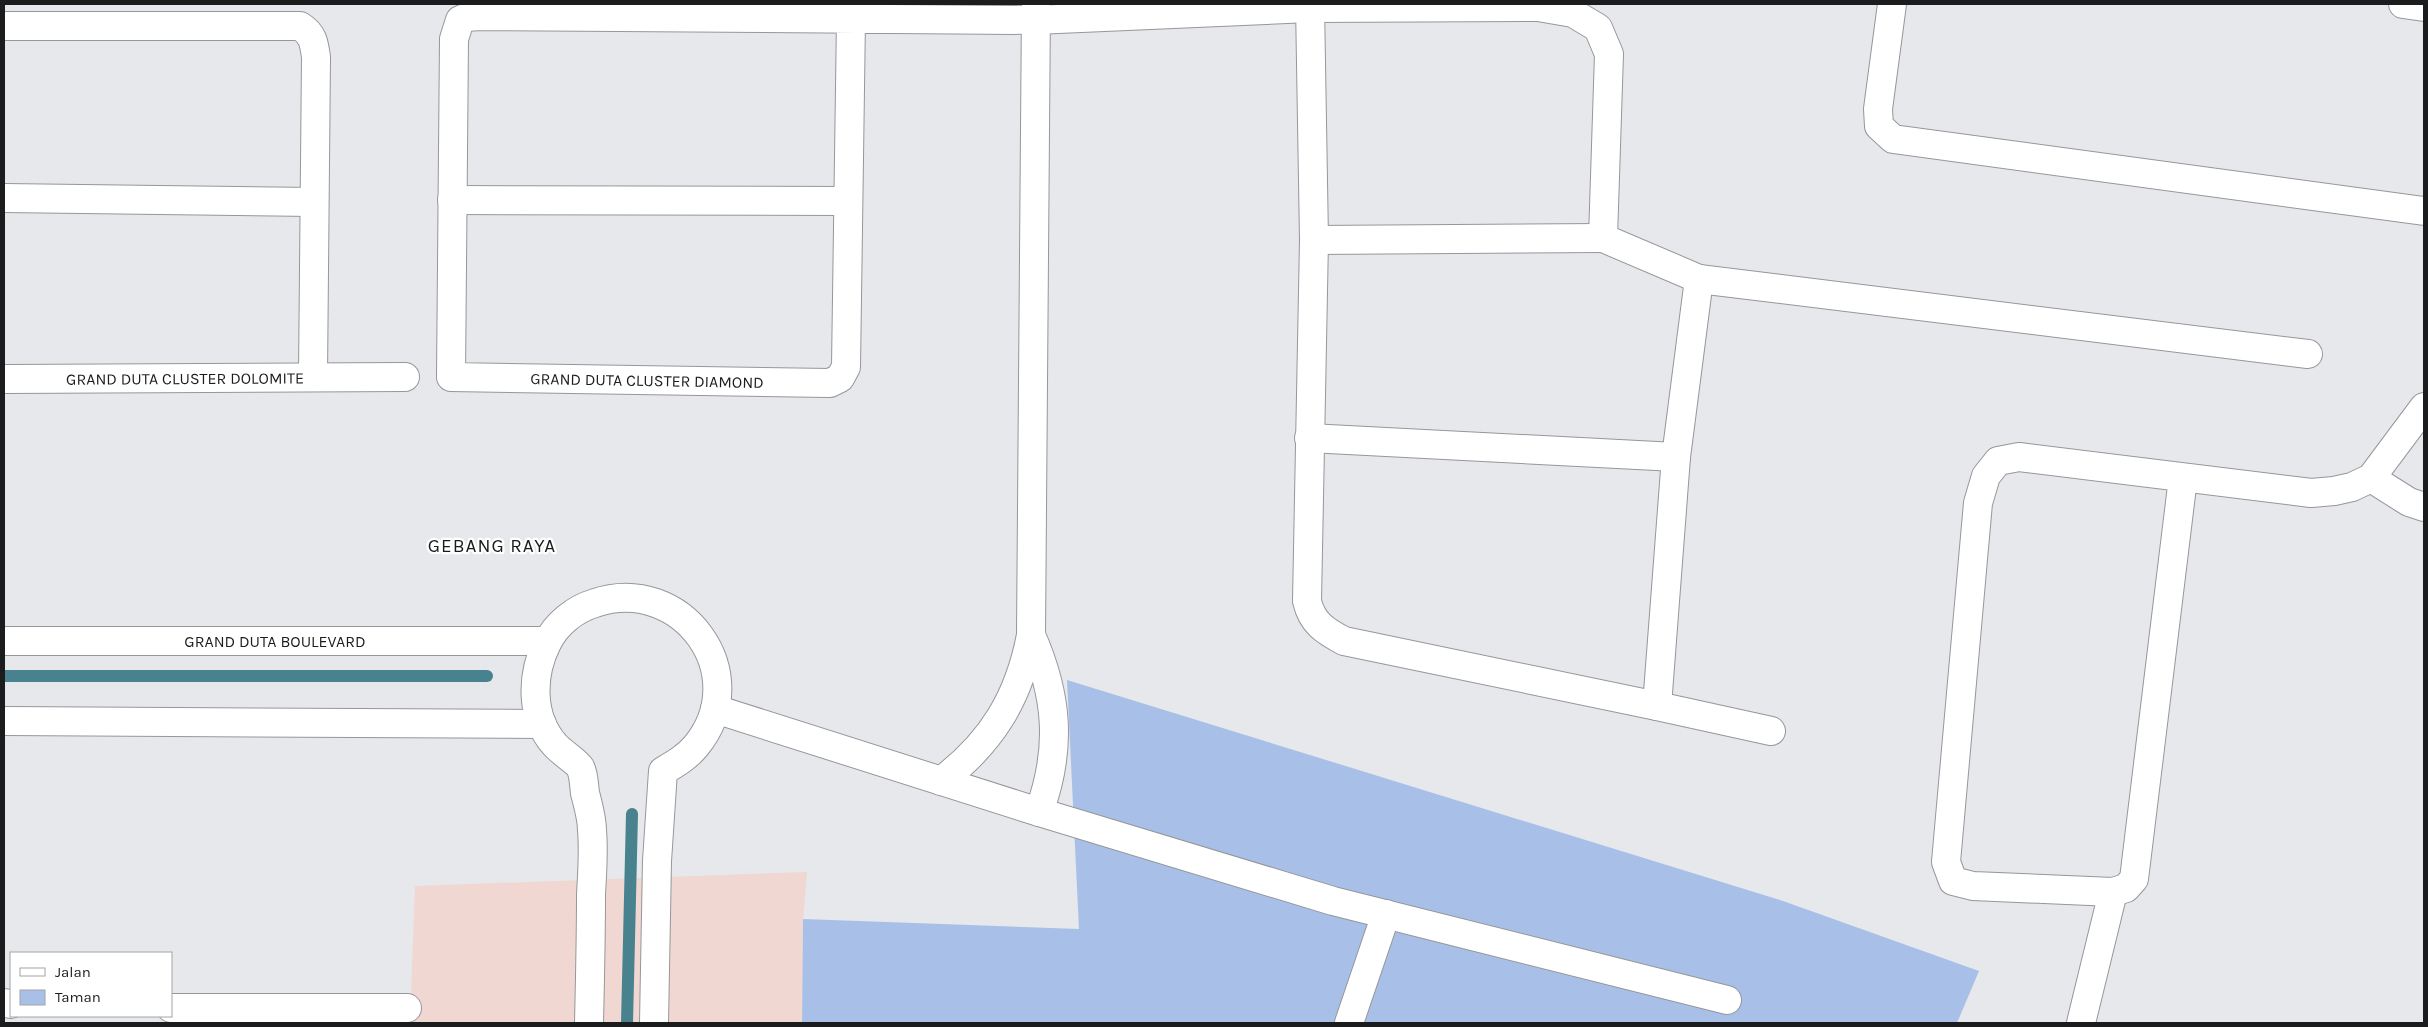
<svg xmlns="http://www.w3.org/2000/svg" width="2428" height="1027" font-family="Karla,sans-serif">
<rect width="100%" height="100%" fill="#e6e8eb"/>
<!-- commercial -->
<path fill="#f1d7d2" d="M 807,872 L 803,919 L 802,1023 L 410,1023 L 415,886 Z"/>
<!-- green -->
<path fill="#a8bfe8" d="M 1067,680 L 1783,901 L 1979,971 L 1957,1023 L 802,1023 L 803,919 L 1079,929 Z"/>
<g fill="none" stroke-linecap="round" stroke-linejoin="round">
<!-- stream -->
<g stroke="#48828f" stroke-width="12">
<path d="M 4,676 L 487,676"/>
<path d="M 627,1023 L 632,814"/>
</g>
<!-- minor casing -->
<g stroke="#95979a" stroke-width="30">
<g id="minor">
<path d="M 1310,4 L 1314,240 L 1307,601 C 1312,623 1325,631 1344,641 L 1657,706 L 1676,457 L 1699,279"/>
<path d="M 1892,4 L 1878,109 L 1879,126 L 1893,139 L 2424,211"/>
<path d="M 2403,4 L 2424,7"/>
<path d="M 851,18 L 846,367 L 840,378 L 830,383 L 451,377 L 454,39 L 460,20 L 467,17 L 479,16 L 1035,20 L 1310,8 L 1538,7 L 1573,13 L 1598,28 L 1609,54 L 1603,238 L 1699,279 L 2308,354"/>
<path d="M 4,26 L 300,26 C 313,34 314,43 316,57 L 313,376"/>
<path d="M 4,198 L 314,202"/>
<path d="M 452,200 L 847,201"/>
<path d="M 1314,240 L 1603,238"/>
<path id="s1" d="M 4,379 L 405,377"/>
<path d="M 1309,438 L 1676,457"/>
<path d="M 2183,478 L 2134,879 L 2126,888 L 2113,892 L 1973,886 L 1953,881 L 1946,862 L 1978,503 L 1986,476 L 1998,461 L 2019,457 L 2311,493 L 2334,491 L 2352,487 L 2371,478 L 2424,407"/>
<path d="M 2371,478 L 2409,502 L 2424,507"/>
<path d="M 1031,635 C 1058,696 1062,749 1039,812"/>
<path id="s2" d="M 4,641 L 547,641"/>
<path d="M 1657,706 L 1771,731"/>
<path d="M 715,709 L 1039,812 L 1333,901 L 1727,1000"/>
<path d="M 4,721 L 542,724"/>
<path d="M 941,781 C 992,742 1019,698 1031,635 L 1036,4"/>
<path d="M 4,1003 L 11,1004"/>
<path d="M 171,1008 L 407,1008"/>
<path d="M 589,1023 C 590,980 591,938 591,895 C 592,874 594,852 592,830 C 592,818 588,805 585,793 C 584,786 584,774 580,767 C 578,763 560,751 555,745 C 530,717 531,675 547,643 C 556,624 575,609 595,603 C 682,574 755,674 696,746 C 687,757 675,764 663,771 L 657,861 L 654,1023"/>
<path d="M 1349,1023 L 1386,914"/>
<path d="M 2081,1023 L 2113,892"/>
</g>
</g>
<!-- minor -->
<use href="#minor" stroke="#fff" stroke-width="28"/>
</g>
<g text-anchor="middle" stroke-width="4.5" stroke-linejoin="round" paint-order="stroke">
<!-- street labels -->
<g font-size="16" fill="#1b1c1d" stroke="#fff">
<text dy="6" stroke="none"><textPath href="#s1" startOffset="181">GRAND DUTA CLUSTER DOLOMITE</textPath></text>
<text transform="translate(647 380) rotate(1)" y="6">GRAND DUTA CLUSTER DIAMOND</text>
<text dy="6" stroke="none"><textPath href="#s2" startOffset="271">GRAND DUTA BOULEVARD</textPath></text>
</g>
<!-- quarter labels -->
<g font-size="19" letter-spacing="1" fill="#1b1c1d" stroke="#fff">
<text x="492" y="552">GEBANG RAYA</text>
</g>
</g>
<!-- border -->
<rect width="2428" height="1027" fill="none" stroke="#1b1c1d" stroke-width="10"/>
<!-- legend -->
<rect x="10" y="952" width="162" height="65" fill="#ffffff" stroke="#a4a4a5"/>
<rect x="20" y="968" width="25" height="8" fill="#ffffff" stroke="#a4a4a5"/>
<text x="55" y="977" font-size="15" fill="#1b1c1d">Jalan</text>
<rect x="20" y="990" width="25" height="15" fill="#a8bfe8" stroke="#a4a4a5"/>
<text x="55" y="1002" font-size="15" fill="#1b1c1d">Taman</text>
</svg>
